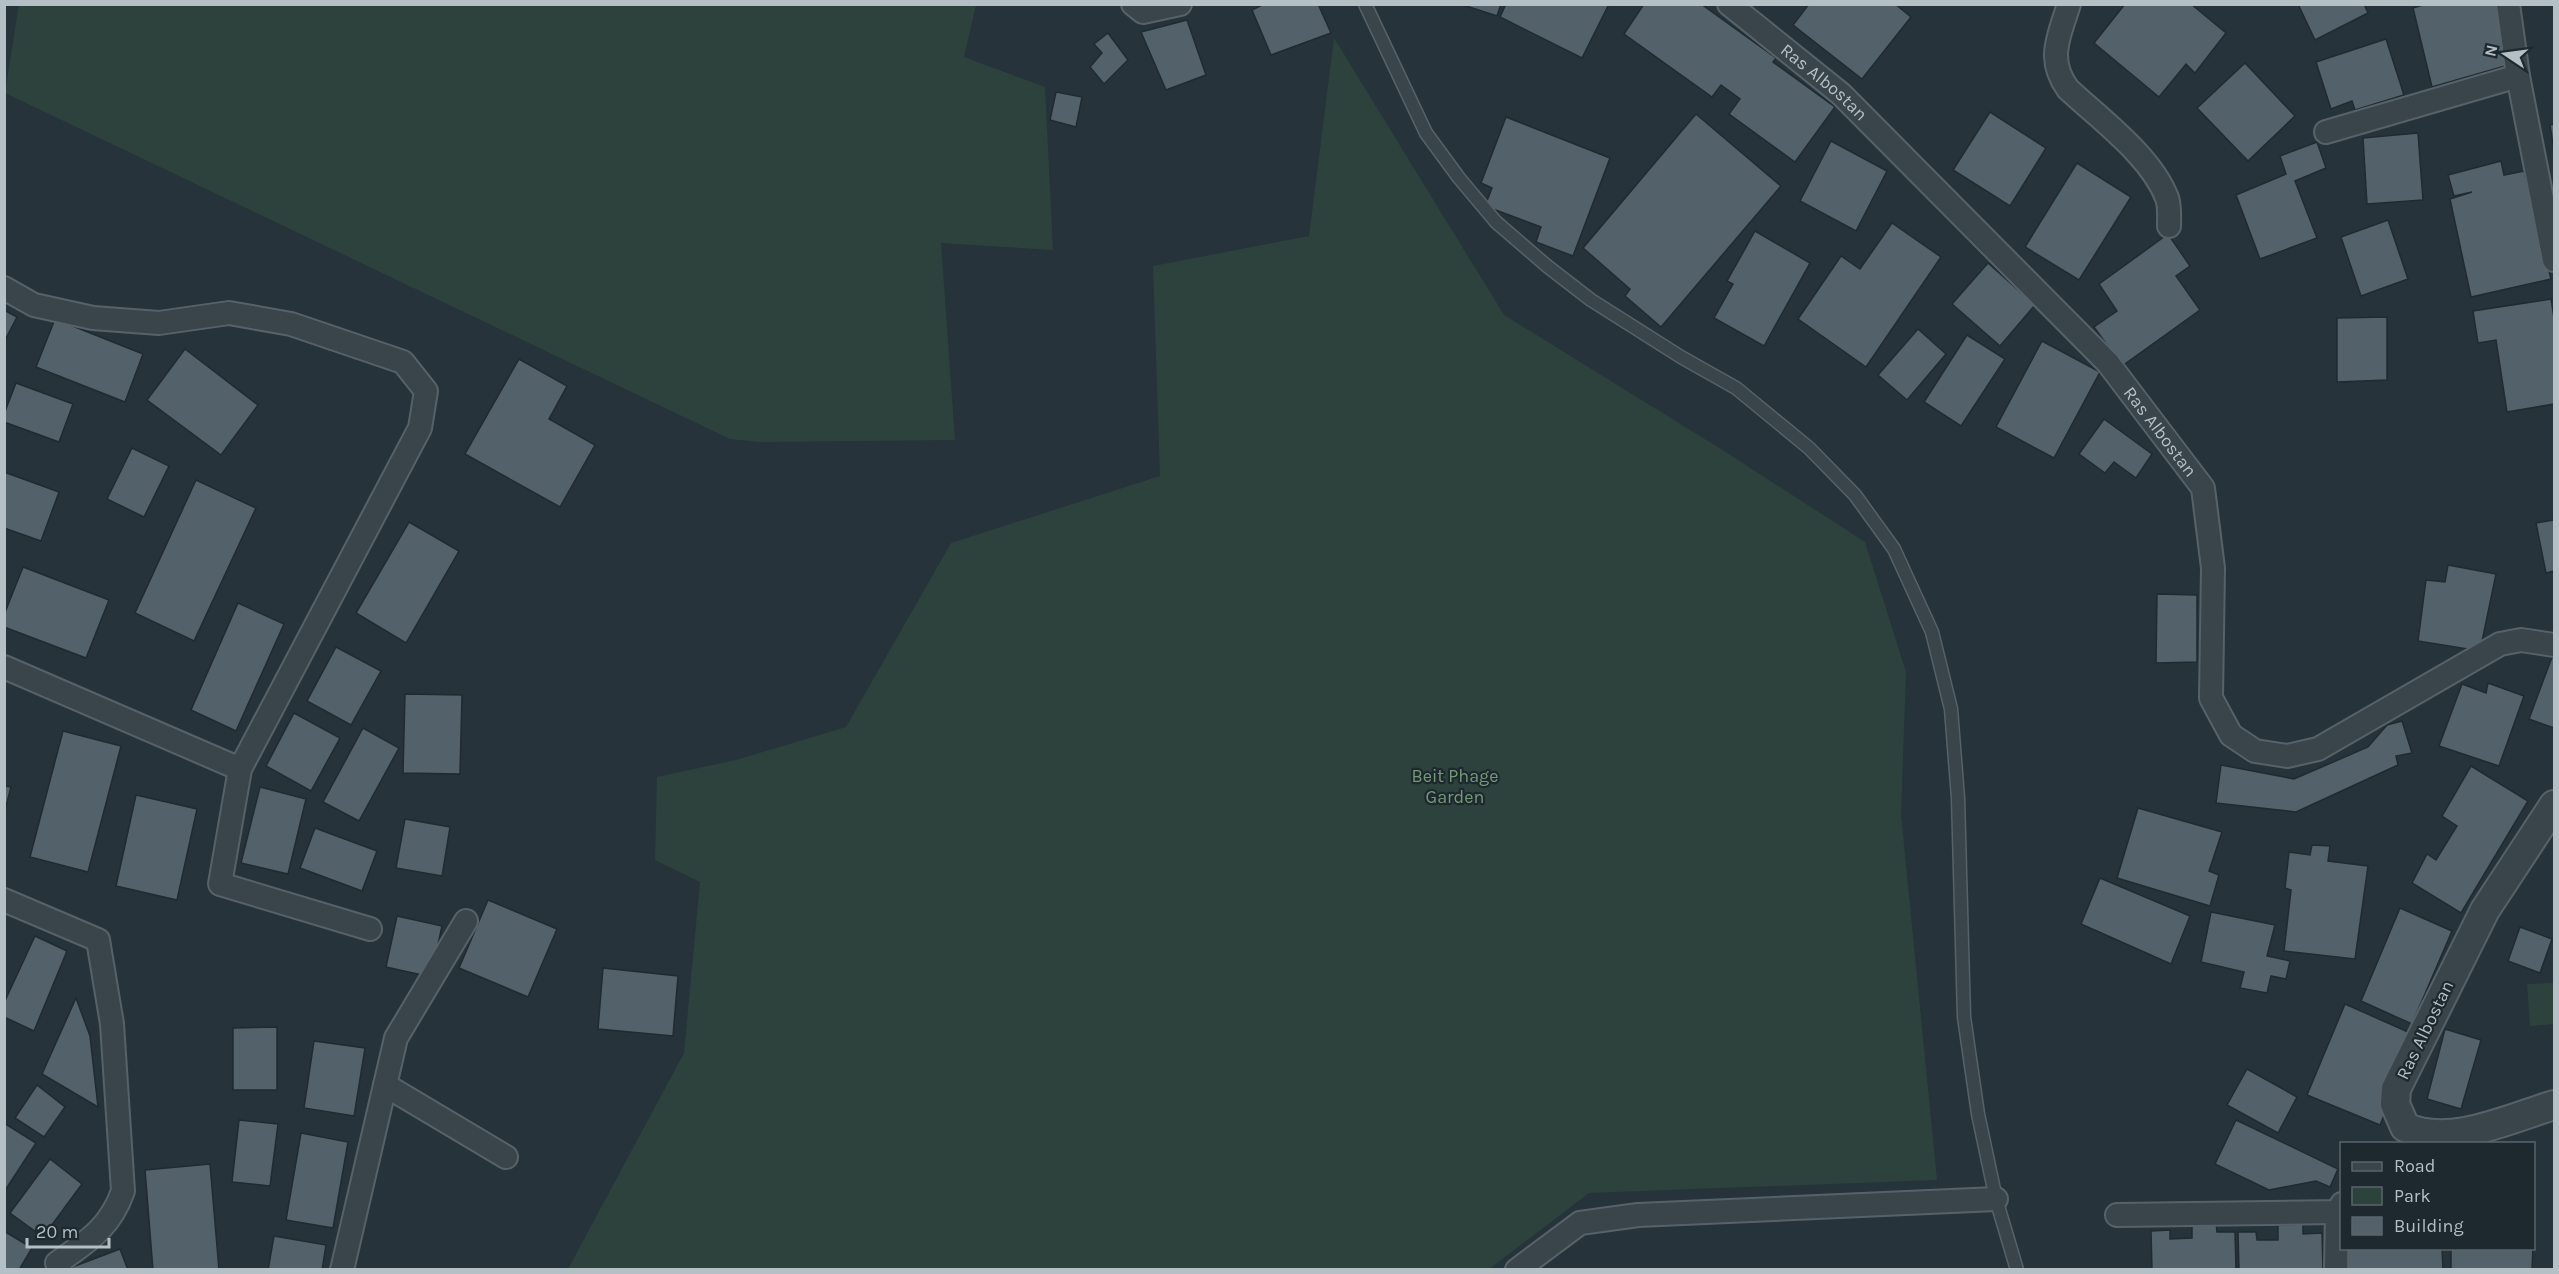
<svg xmlns="http://www.w3.org/2000/svg" width="2559" height="1274" font-family="Karla,sans-serif">
<rect width="100%" height="100%" fill="#26333a"/>
<!-- green -->
<g fill="#2d423d">
<path d="M 19,4 L 976,5 L 964,57 L 1045,87 L 1053,250 L 941,243 L 955,440 L 759,442 L 730,439 L 5,93 Z"/>
<path d="M 1334,38 L 1504,315 L 1724,451 L 1865,542 L 1906,672 L 1901,814 L 1937,1180 L 1589,1193 L 1489,1269 L 568,1269 L 684,1053 L 700,882 L 655,860 L 657,777 L 736,760 L 846,727 L 951,543 L 1160,476 L 1153,266 L 1309,236 Z"/>
<path d="M 2554,983 L 2554,1024 L 2530,1026 L 2527,984 Z"/>
</g>
<!-- building -->
<g fill="#53616a" stroke="#202b31" stroke-width="1.5">
<path d="M 1264,4 L 1318,4 L 1331,33 L 1271,55 L 1252,10 Z"/>
<path d="M 1460,4 L 1501,4 L 1497,16 Z"/>
<path d="M 1506,4 L 1609,4 L 1582,58 L 1500,17 Z"/>
<path d="M 1644,4 L 1701,4 L 1776,58 L 1773,62 L 1835,107 L 1795,162 L 1729,114 L 1740,99 L 1721,85 L 1712,97 L 1624,34 Z"/>
<path d="M 1809,4 L 1895,4 L 1911,17 L 1862,79 L 1793,25 Z"/>
<path d="M 2125,4 L 2191,4 L 2226,33 L 2195,73 L 2186,64 L 2159,97 L 2094,43 Z"/>
<path d="M 2298,4 L 2364,4 L 2368,13 L 2315,40 Z"/>
<path d="M 2426,4 L 2498,4 L 2512,64 L 2432,87 L 2413,8 Z"/>
<path d="M 1187,20 L 1206,75 L 1166,90 L 1141,32 Z"/>
<path d="M 1108,33 L 1128,60 L 1104,84 L 1090,67 L 1102,53 L 1094,44 Z"/>
<path d="M 2386,39 L 2404,95 L 2355,110 L 2352,101 L 2331,109 L 2316,62 Z"/>
<path d="M 2245,63 L 2295,116 L 2248,161 L 2197,108 Z"/>
<path d="M 1056,92 L 1082,97 L 1076,127 L 1050,120 Z"/>
<path d="M 1990,112 L 2046,148 L 2010,206 L 1953,170 Z"/>
<path d="M 1696,114 L 1781,186 L 1661,327 L 1625,296 L 1630,289 L 1583,248 Z"/>
<path d="M 1506,117 L 1610,158 L 1573,256 L 1536,242 L 1541,227 L 1485,206 L 1492,188 L 1481,183 Z"/>
<path d="M 2554,124 L 2554,150 L 2550,125 Z"/>
<path d="M 2418,133 L 2423,200 L 2367,204 L 2363,138 Z"/>
<path d="M 1831,141 L 1887,171 L 1856,231 L 1800,201 Z"/>
<path d="M 2317,142 L 2326,168 L 2295,181 L 2317,238 L 2260,259 L 2236,195 L 2286,174 L 2280,156 Z"/>
<path d="M 2501,161 L 2504,175 L 2524,171 L 2551,279 L 2471,297 L 2450,199 L 2472,192 L 2454,196 L 2448,175 Z"/>
<path d="M 2077,163 L 2131,197 L 2079,280 L 2025,247 Z"/>
<path d="M 2388,220 L 2408,279 L 2361,296 L 2341,237 Z"/>
<path d="M 1892,223 L 1941,257 L 1866,367 L 1798,319 L 1841,256 L 1860,269 Z"/>
<path d="M 1755,231 L 1810,263 L 1764,346 L 1714,318 L 1733,284 L 1727,281 Z"/>
<path d="M 2168,234 L 2190,266 L 2176,276 L 2200,310 L 2122,366 L 2094,327 L 2117,311 L 2099,284 Z"/>
<path d="M 1988,263 L 2035,305 L 2000,346 L 1952,304 Z"/>
<path d="M 2551,299 L 2554,318 L 2554,404 L 2507,412 L 2496,340 L 2478,343 L 2473,311 Z"/>
<path d="M 4,310 L 17,317 L 4,342 Z"/>
<path d="M 2387,317 L 2387,380 L 2337,382 L 2337,318 Z"/>
<path d="M 55,319 L 143,354 L 125,402 L 36,367 Z"/>
<path d="M 1918,329 L 1946,354 L 1907,400 L 1878,375 Z"/>
<path d="M 1967,335 L 2005,359 L 1961,426 L 1924,402 Z"/>
<path d="M 2042,341 L 2100,372 L 2054,458 L 1996,427 Z"/>
<path d="M 185,349 L 258,405 L 221,455 L 147,400 Z"/>
<path d="M 519,359 L 567,386 L 549,419 L 595,445 L 560,507 L 465,454 Z"/>
<path d="M 16,383 L 73,404 L 59,442 L 4,422 L 4,414 Z"/>
<path d="M 2104,419 L 2152,454 L 2136,478 L 2114,462 L 2105,473 L 2079,454 Z"/>
<path d="M 132,448 L 169,466 L 144,517 L 107,499 Z"/>
<path d="M 4,472 L 59,492 L 41,541 L 4,528 Z"/>
<path d="M 196,480 L 256,508 L 194,641 L 135,613 Z"/>
<path d="M 2554,520 L 2554,571 L 2546,573 L 2536,523 Z"/>
<path d="M 409,522 L 459,551 L 406,643 L 356,613 Z"/>
<path d="M 2448,565 L 2496,574 L 2480,651 L 2418,641 L 2426,580 L 2445,582 Z"/>
<path d="M 23,567 L 109,600 L 86,658 L 4,627 L 4,615 Z"/>
<path d="M 2157,594 L 2197,595 L 2197,662 L 2156,663 Z"/>
<path d="M 238,603 L 284,624 L 236,731 L 191,710 Z"/>
<path d="M 336,647 L 381,671 L 351,725 L 307,701 Z"/>
<path d="M 2552,657 L 2554,658 L 2554,728 L 2529,719 Z"/>
<path d="M 2488,683 L 2524,696 L 2499,766 L 2439,746 L 2462,684 L 2486,693 Z"/>
<path d="M 405,694 L 462,695 L 460,774 L 403,773 Z"/>
<path d="M 294,713 L 340,738 L 311,791 L 266,766 Z"/>
<path d="M 2402,721 L 2412,753 L 2396,756 L 2398,765 L 2296,812 L 2216,803 L 2221,765 L 2294,779 L 2368,747 L 2387,725 Z"/>
<path d="M 363,728 L 399,748 L 359,821 L 323,802 Z"/>
<path d="M 63,731 L 121,746 L 88,872 L 30,857 Z"/>
<path d="M 2471,766 L 2528,801 L 2461,913 L 2412,883 L 2427,854 L 2436,860 L 2457,826 L 2442,816 Z"/>
<path d="M 4,786 L 11,787 L 4,814 Z"/>
<path d="M 260,787 L 306,799 L 288,874 L 241,863 Z"/>
<path d="M 136,795 L 197,809 L 177,900 L 116,886 Z"/>
<path d="M 2138,808 L 2222,832 L 2209,871 L 2219,875 L 2210,906 L 2117,878 Z"/>
<path d="M 405,819 L 450,827 L 442,876 L 396,868 Z"/>
<path d="M 315,828 L 377,851 L 362,891 L 300,868 Z"/>
<path d="M 2312,845 L 2330,846 L 2328,861 L 2368,866 L 2355,959 L 2284,951 L 2291,890 L 2285,888 L 2289,852 L 2310,855 Z"/>
<path d="M 2100,878 L 2190,916 L 2171,964 L 2081,924 Z"/>
<path d="M 488,900 L 557,929 L 528,997 L 459,968 Z"/>
<path d="M 2400,908 L 2452,931 L 2412,1024 L 2361,1001 Z"/>
<path d="M 2211,912 L 2275,925 L 2267,956 L 2290,961 L 2286,979 L 2271,976 L 2267,993 L 2240,988 L 2244,972 L 2201,962 Z"/>
<path d="M 397,916 L 442,926 L 431,977 L 386,967 Z"/>
<path d="M 2520,927 L 2552,939 L 2540,973 L 2508,961 Z"/>
<path d="M 35,936 L 67,951 L 34,1031 L 4,1017 L 4,1003 Z"/>
<path d="M 603,968 L 678,976 L 673,1036 L 598,1029 Z"/>
<path d="M 76,998 L 90,1036 L 98,1107 L 42,1074 Z"/>
<path d="M 2345,1004 L 2417,1036 L 2380,1125 L 2307,1095 Z"/>
<path d="M 277,1027 L 277,1090 L 233,1090 L 233,1028 Z"/>
<path d="M 2445,1029 L 2481,1040 L 2461,1109 L 2427,1099 Z"/>
<path d="M 314,1041 L 365,1048 L 354,1116 L 304,1108 Z"/>
<path d="M 2247,1069 L 2297,1097 L 2278,1133 L 2227,1105 Z"/>
<path d="M 37,1085 L 65,1107 L 44,1137 L 15,1118 Z"/>
<path d="M 239,1120 L 278,1124 L 270,1186 L 232,1182 Z"/>
<path d="M 2236,1120 L 2338,1169 L 2330,1187 L 2316,1181 L 2269,1190 L 2215,1164 Z"/>
<path d="M 4,1123 L 36,1143 L 4,1192 Z"/>
<path d="M 301,1133 L 348,1142 L 333,1228 L 286,1220 Z"/>
<path d="M 50,1159 L 82,1184 L 43,1237 L 10,1213 Z"/>
<path d="M 210,1164 L 219,1270 L 153,1270 L 145,1170 Z"/>
<path d="M 2216,1222 L 2217,1232 L 2235,1232 L 2236,1270 L 2152,1270 L 2151,1231 L 2170,1230 L 2170,1239 L 2192,1238 L 2192,1223 Z"/>
<path d="M 2303,1224 L 2303,1234 L 2322,1233 L 2323,1270 L 2239,1270 L 2238,1232 L 2256,1232 L 2257,1240 L 2278,1240 L 2278,1225 Z"/>
<path d="M 4,1231 L 32,1248 L 19,1270 L 4,1270 Z"/>
<path d="M 274,1236 L 326,1245 L 322,1270 L 268,1270 Z"/>
<path d="M 2442,1248 L 2443,1270 L 2347,1270 L 2346,1249 Z"/>
<path d="M 2451,1248 L 2533,1248 L 2532,1270 L 2451,1270 Z"/>
<path d="M 120,1249 L 128,1270 L 67,1270 L 67,1269 Z"/>
</g>
<g fill="none" stroke-linecap="round" stroke-linejoin="round">
<!-- service casing -->
<g stroke="#576268" stroke-width="15">
<path id="service" d="M 1365,4 L 1426,133 L 1459,178 L 1496,222 L 1547,266 L 1591,300 L 1681,357 L 1736,388 L 1809,448 L 1855,495 L 1894,549 L 1932,632 L 1951,709 L 1958,798 L 1964,1017 L 1978,1114 L 1996,1199 L 2017,1270"/>
</g>
<!-- minor casing -->
<g stroke="#576268" stroke-width="26">
<g id="minor">
<path d="M 1133,4 L 1143,12 L 1180,4"/>
<path id="s1" d="M 1729,4 L 1841,94 L 2108,363 L 2203,488 L 2213,568 L 2211,698 L 2231,735 L 2255,751 L 2287,756 L 2318,749 L 2500,644 L 2521,640 L 2554,645"/>
<path d="M 2069,4 C 2059,37 2046,59 2068,89 C 2101,120 2151,156 2167,198 C 2170,206 2169,217 2169,226"/>
<path d="M 2508,4 L 2518,76 L 2554,260"/>
<path d="M 2326,132 L 2518,76"/>
<path d="M 4,288 L 34,305 L 93,318 L 159,323 L 229,313 L 291,324 L 403,362 L 426,391 L 420,428 L 240,769 L 220,884 L 370,929"/>
<path d="M 4,667 L 240,769"/>
<path d="M 4,900 L 98,940 L 112,1024 L 123,1191 C 110,1228 88,1241 57,1263 L 60,1270"/>
<path d="M 385,1085 L 506,1157"/>
<path d="M 2117,1215 L 2337,1212 L 2342,1204"/>
<path d="M 342,1270 L 396,1038 L 466,921"/>
<path d="M 1517,1270 L 1580,1223 L 1638,1215 L 1996,1199"/>
<path d="M 2336,1270 L 2337,1212"/>
</g>
</g>
<!-- tertiary casing -->
<g stroke="#576268" stroke-width="32">
<path id="tertiary" d="M 2554,805 L 2485,910 L 2396,1089 L 2395,1104 L 2405,1127 C 2449,1148 2511,1118 2554,1105"/>
</g>
<!-- service -->
<use href="#service" stroke="#39444b" stroke-width="12"/>
<!-- minor -->
<use href="#minor" stroke="#39444b" stroke-width="22"/>
<!-- tertiary -->
<use href="#tertiary" stroke="#39444b" stroke-width="28"/>
</g>
<g text-anchor="middle" stroke-width="4.5" stroke-linejoin="round" paint-order="stroke">
<!-- street labels -->
<g font-size="18" fill="#b5bfc6" stroke="#1e292f">
<text dy="6" stroke="none"><textPath href="#s1" startOffset="123">Ras Albostan</textPath></text>
<text dy="6" stroke="none"><textPath href="#s1" startOffset="609">Ras Albostan</textPath></text>
<text transform="translate(2425 1030) rotate(-64)" y="6">Ras Albostan</text>
</g>
<!-- park labels -->
<g font-size="18" fill="#759a76" stroke="#1e292f">
<text x="1455" y="782">Beit Phage<tspan x="1455" dy="21">Garden</tspan></text>
</g>
</g>
<!-- border -->
<rect width="2559" height="1274" fill="none" stroke="#b5bfc6" stroke-width="12"/>
<!-- legend -->
<rect x="2340" y="1142" width="195" height="108" fill="#1e292f" stroke="#5a656b" stroke-width="1.5"/>
<rect x="2352" y="1162" width="30" height="9" fill="#39444b" stroke="#5a656b" stroke-width="1.5"/>
<text x="2394" y="1172" font-size="18" fill="#b5bfc6">Road</text>
<rect x="2352" y="1187" width="30" height="18" fill="#2d423d" stroke="#5a656b" stroke-width="1.5"/>
<text x="2394" y="1202" font-size="18" fill="#b5bfc6">Park</text>
<rect x="2352" y="1217" width="30" height="18" fill="#53616a" stroke="#5a656b" stroke-width="1.5"/>
<text x="2394" y="1232" font-size="18" fill="#b5bfc6">Building</text>
<!-- north arrow -->
<g transform="translate(2505 54) rotate(283)" stroke="#1e292f" stroke-width="4.5" paint-order="stroke">
<path d="M0-4.5L10 22L0 15L-10 22Z" fill="#b5bfc6"/>
<text y="-9" font-size="16" font-weight="bold" text-anchor="middle" fill="#b5bfc6">N</text>
</g>
<!-- scale -->
<path d="M27 1238v9h82v-9" fill="none" stroke="#b5bfc6" stroke-width="3"/>
<text x="36" y="1238" font-size="18" fill="#b5bfc6" stroke="#1e292f" stroke-width="4.5" paint-order="stroke">20 m</text>
</svg>
